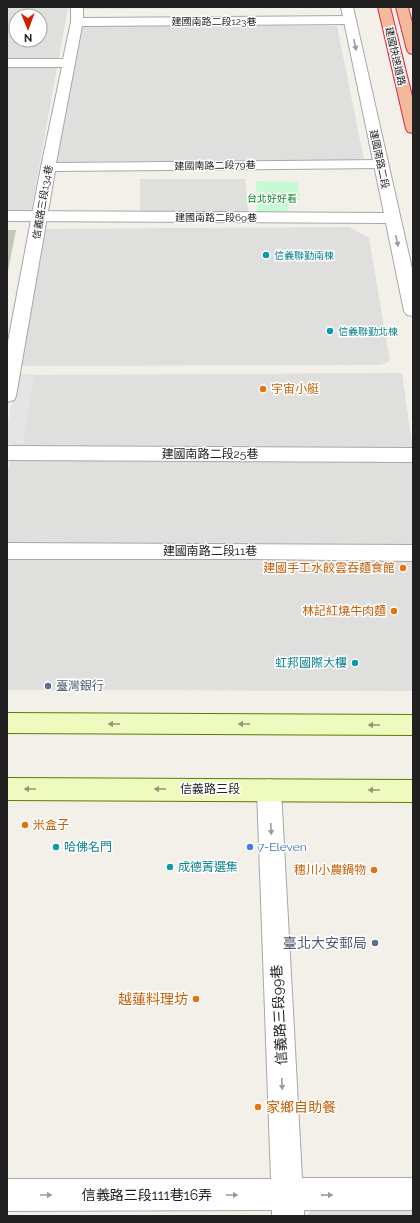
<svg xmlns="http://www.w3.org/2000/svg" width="420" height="1223" font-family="Raleway,'Noto Sans TC',sans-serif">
<rect width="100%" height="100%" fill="#f2f0e8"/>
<!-- residential -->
<g fill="#dfdfde" fill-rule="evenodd">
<path d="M 7,7 L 68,7 L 59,58 L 7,58 ZM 16,16 L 40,16 L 40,40 L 16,40 Z"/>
<path d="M 86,7 L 216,7 L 216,8 L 85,9 Z"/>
<path d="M 77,24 L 337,26 L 364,160 L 52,162 Z"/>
<path d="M 7,67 L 57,67 L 31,212 L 7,212 Z"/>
<path d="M 140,179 L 245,179 L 249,215 L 140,216 Z"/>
<path d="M 349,227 L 369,238 L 390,361 L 380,365 L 18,366 L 45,229 Z"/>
<path d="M 402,373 L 413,451 L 413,691 L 7,690 L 7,476 L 25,375 Z"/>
<path d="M 313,1204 L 413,1207 L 413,1216 L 307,1216 Z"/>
</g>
<!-- construction -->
<path fill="#c4c7b3" d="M 7,230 L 16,230 L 7,276 Z"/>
<!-- park -->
<path fill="#c7fad2" d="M 256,181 L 298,182 L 300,200 L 288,201 L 289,213 L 257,213 Z"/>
<!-- parking -->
<path fill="#e5e5e5" d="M 17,374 L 34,374 L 23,444 L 7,444 L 7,428 Z"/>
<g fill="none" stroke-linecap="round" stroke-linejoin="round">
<!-- minor casing -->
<g stroke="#a8a8a8" stroke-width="2">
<g id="minor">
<path d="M 71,7 L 83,7 L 83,18 L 350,16 L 354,17 L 356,20 L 354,23 L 350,24 L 82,26 L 56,163 L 381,160 L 386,161 L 388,164 L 386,167 L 381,168 L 55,171 L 16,396 L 14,400 L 7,402 L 7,347 L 41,167 L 62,67 L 7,67 L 7,59 L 63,59 L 71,22 Z"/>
<path d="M 7,446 L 413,448 L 413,462 L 7,460 Z"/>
<path d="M 7,543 L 413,545 L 413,561 L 251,559 L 7,559 Z"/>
<path d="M 269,779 L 278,782 L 281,790 L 302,1178 L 413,1178 L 413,1210 L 304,1210 L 304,1216 L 272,1216 L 272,1210 L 7,1211 L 7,1179 L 271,1179 L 257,790 L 260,782 Z"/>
</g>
</g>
<!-- tertiary casing -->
<g stroke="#a8a8a8" stroke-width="2">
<path id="tertiary" d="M 341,7 L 353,7 L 413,273 L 413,316 L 407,315 L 404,311 L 386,223 L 7,221 L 7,211 L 384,213 Z"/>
</g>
<!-- secondary casing -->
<g stroke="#5e7d04" stroke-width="2">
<g id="secondary">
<path d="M 7,713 L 413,715 L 413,735 L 7,733 Z"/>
<path d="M 7,778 L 413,780 L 413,802 L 7,800 Z"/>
</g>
</g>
<!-- trunk casing -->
<g stroke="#dd284c" stroke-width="2">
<g id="trunk">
<path d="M 378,7 L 390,7 L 413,100 L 413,133 L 408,132 L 406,129 Z"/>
<path d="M 396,7 L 408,7 L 413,26 L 413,54 L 409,53 L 407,50 Z"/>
</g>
</g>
<!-- minor -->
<use href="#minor" fill="#fff" fill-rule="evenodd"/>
<!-- tertiary -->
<use href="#tertiary" fill="#fff" fill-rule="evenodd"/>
<!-- secondary -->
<use href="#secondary" fill="#effabe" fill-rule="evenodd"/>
<!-- trunk -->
<use href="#trunk" fill="#f2b99b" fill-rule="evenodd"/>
</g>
<!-- one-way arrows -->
<defs><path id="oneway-solid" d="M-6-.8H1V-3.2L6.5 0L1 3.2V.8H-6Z"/></defs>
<g fill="#9b9b9b">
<use href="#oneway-solid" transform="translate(355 45) rotate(78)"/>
<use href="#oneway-solid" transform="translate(397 241) rotate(77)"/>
<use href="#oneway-solid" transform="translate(271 829) rotate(87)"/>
<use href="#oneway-solid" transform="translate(282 1084) rotate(87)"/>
<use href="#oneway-solid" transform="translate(46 1195)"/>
<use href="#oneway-solid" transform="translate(232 1195)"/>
<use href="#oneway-solid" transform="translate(327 1195) rotate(-1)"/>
</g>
<g fill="#929877">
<use href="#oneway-solid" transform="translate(114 724) rotate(-180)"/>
<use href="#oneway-solid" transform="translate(244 724) rotate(-180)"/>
<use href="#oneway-solid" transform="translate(374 725) rotate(-180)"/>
<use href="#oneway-solid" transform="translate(30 789) rotate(-180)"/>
<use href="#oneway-solid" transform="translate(160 789) rotate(-180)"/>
<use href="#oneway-solid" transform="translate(374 790) rotate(-180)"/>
</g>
<!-- markers -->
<g fill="#0f9aa8" stroke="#fff" stroke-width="1.5">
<circle cx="266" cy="255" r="4"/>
<circle cx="330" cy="331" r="4"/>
<circle cx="355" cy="663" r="4"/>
<circle cx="56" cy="847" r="4"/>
<circle cx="170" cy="867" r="4"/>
</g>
<g fill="#e8710a" stroke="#fff" stroke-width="1.5">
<circle cx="263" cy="389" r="4"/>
<circle cx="403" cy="568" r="4"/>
<circle cx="394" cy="611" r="4"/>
<circle cx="25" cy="825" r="4"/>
<circle cx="374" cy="870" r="4"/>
<circle cx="196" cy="999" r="4"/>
<circle cx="258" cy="1107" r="4"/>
</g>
<g fill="#5c6f8a" stroke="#fff" stroke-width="1.5">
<circle cx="48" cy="686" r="4"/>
<circle cx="375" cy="943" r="4"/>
</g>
<circle fill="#3f7fe0" stroke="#fff" stroke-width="1.5" cx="250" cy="847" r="4"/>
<g text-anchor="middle" stroke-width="3" stroke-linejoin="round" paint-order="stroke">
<!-- far-street labels -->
<g font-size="10" fill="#212121" stroke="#fff">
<text x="214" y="25">建國南路二段123巷</text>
<text transform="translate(396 56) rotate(77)" y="4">建國快速道路</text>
<text transform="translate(380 159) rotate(78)" y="4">建國南路二段</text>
<text transform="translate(215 165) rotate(-1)" y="4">建國南路二段79巷</text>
<text transform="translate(42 202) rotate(-80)" y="4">信義路三段134巷</text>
<text x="216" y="221">建國南路二段69巷</text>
</g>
<!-- far-park labels -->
<g font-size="10" fill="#0b8426" stroke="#fff">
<text x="272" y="202">台北好好看</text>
</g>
<!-- far-culture labels -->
<g font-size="10" fill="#0d838f" stroke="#fff" text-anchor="start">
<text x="274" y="259">信義聯勤南棟</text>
<text x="338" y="335">信義聯勤北棟</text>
</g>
<!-- food labels -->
<g font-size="12" fill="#c56008" stroke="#fff" text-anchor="end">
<text x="271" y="393" text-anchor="start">宇宙小艇</text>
<text x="395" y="572">建國手工水餃雲吞麵食館</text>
<text x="386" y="615">林記紅燒牛肉麵</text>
<text x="33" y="829" text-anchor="start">米盒子</text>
<text x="366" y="874">穗川小農鍋物</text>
</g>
<!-- street labels -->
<g font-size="12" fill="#212121" stroke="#fff">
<text x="210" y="458">建國南路二段25巷</text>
<text x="210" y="555">建國南路二段11巷</text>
<text x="210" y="793">信義路三段</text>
</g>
<!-- culture labels -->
<g font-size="12" fill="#0d838f" stroke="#fff" text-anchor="start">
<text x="347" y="667" text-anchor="end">虹邦國際大樓</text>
<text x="64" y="851">哈佛名門</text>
<text x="178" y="871">成德菁選集</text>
</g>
<!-- service labels -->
<g font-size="12" fill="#4e5e75" stroke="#fff" text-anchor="start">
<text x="56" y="690">臺灣銀行</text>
</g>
<!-- shop labels -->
<g font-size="12" fill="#366cbe" stroke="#fff" text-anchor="start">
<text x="258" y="851">7-Eleven</text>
</g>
<!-- near-service labels -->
<g font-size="14" fill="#4e5e75" stroke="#fff" text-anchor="end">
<text x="367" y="948">臺北大安郵局</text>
</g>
<!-- near-food labels -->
<g font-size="14" fill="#c56008" stroke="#fff" text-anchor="end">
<text x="188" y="1004">越蓮料理坊</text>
<text x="266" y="1112" text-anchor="start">家鄉自助餐</text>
</g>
<!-- near-street labels -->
<g font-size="14" fill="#212121" stroke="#fff">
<text transform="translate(279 1015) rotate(-93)" y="5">信義路三段99巷</text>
<text x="147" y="1200">信義路三段111巷16弄</text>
</g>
</g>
<!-- border -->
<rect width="420" height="1223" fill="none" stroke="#212121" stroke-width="16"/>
<!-- north arrow -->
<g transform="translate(28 28) rotate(179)"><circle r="19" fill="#ffffff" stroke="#a6a6a6"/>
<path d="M0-3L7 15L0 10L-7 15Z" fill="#d31e00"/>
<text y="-6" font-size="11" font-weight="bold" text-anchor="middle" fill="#212121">N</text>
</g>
</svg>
